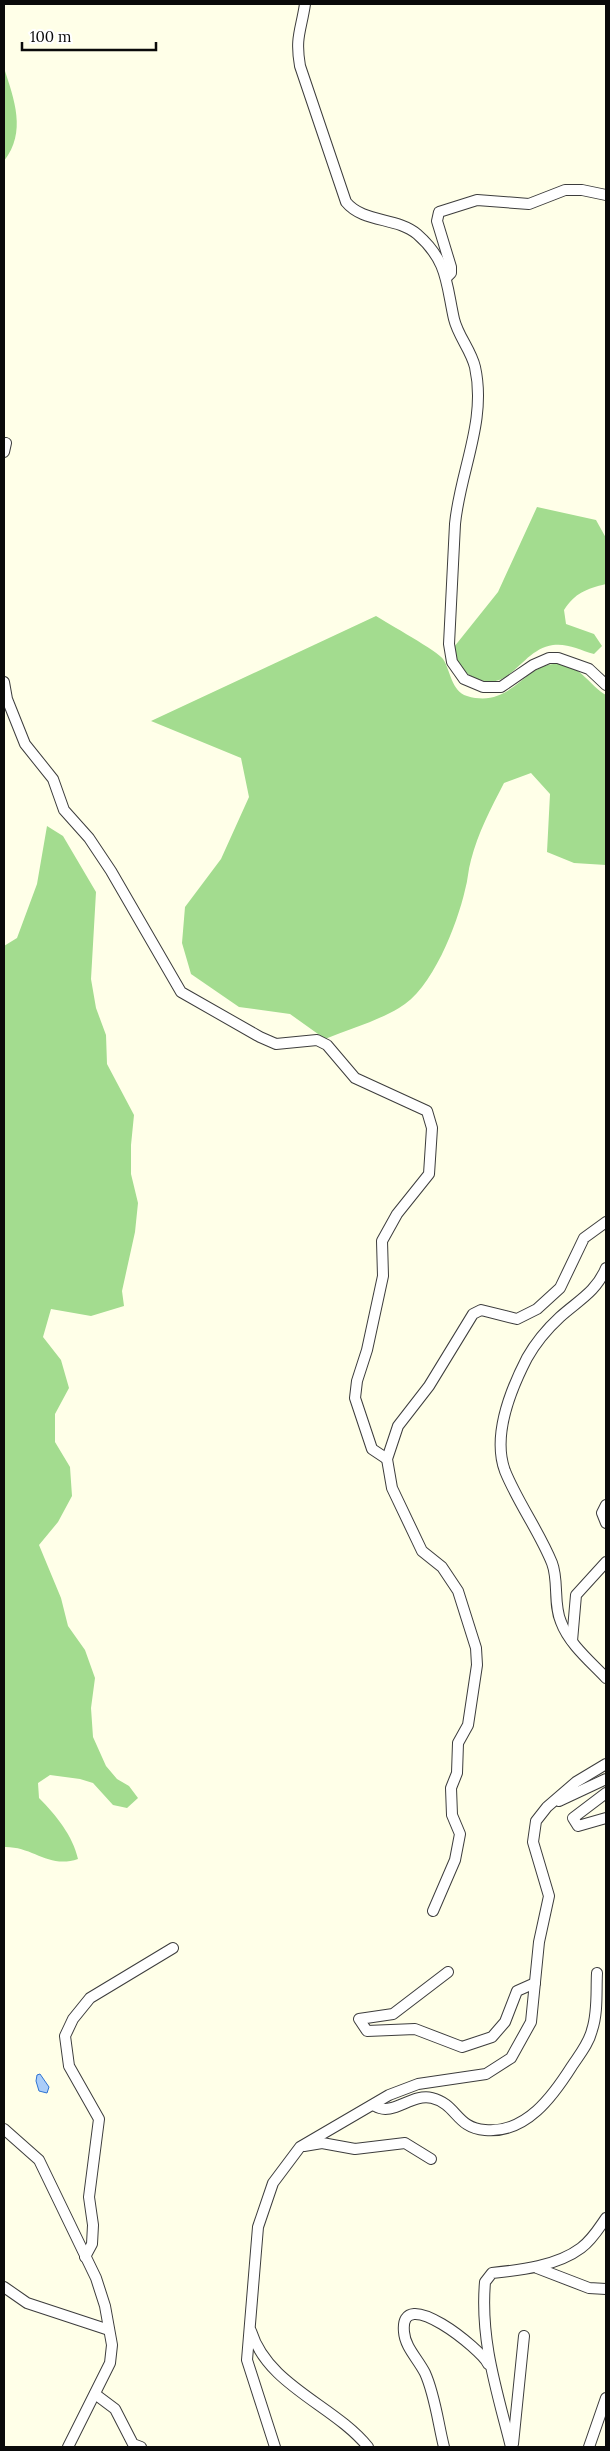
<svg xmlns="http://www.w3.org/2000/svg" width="610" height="2451" font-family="Lora,serif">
<rect width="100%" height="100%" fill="#ffffe8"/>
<!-- forest -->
<g fill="#a3dc8f">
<path d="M 4,68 C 14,99 27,132 4,161 Z"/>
<path d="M 537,507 L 596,520 L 606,538 L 606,584 C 586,589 575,593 564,610 L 566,624 L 594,634 L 602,646 L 594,654 C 580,650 567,643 553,645 C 519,650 511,696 473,677 C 459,670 456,661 454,647 L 498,592 Z"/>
<path d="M 376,616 C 387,623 439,652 443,659 C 451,671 451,691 467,696 C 512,710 525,661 560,664 C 581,666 590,686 606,695 L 606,865 L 574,863 L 547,852 L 550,794 L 531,773 L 504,783 C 491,808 478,833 471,860 C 468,870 468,880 465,890 C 457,925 432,990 399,1008 C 377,1021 350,1029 325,1039 L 290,1014 L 239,1007 L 191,974 L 182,943 L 185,907 L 221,859 L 249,797 L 241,758 L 151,721 Z"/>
<path d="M 47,826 L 63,836 L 96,892 L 91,979 L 96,1008 L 106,1035 L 107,1064 L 134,1115 L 131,1145 L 131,1174 L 138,1203 L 135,1232 L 122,1291 L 124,1306 L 91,1316 L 51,1309 L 43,1337 L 61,1360 L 69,1388 L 55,1414 L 55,1442 L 70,1467 L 72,1496 L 58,1522 L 39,1545 L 61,1598 L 68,1626 L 85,1650 L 95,1678 L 91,1708 L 93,1737 L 106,1766 L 117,1779 L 129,1786 L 138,1798 L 127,1808 L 113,1805 L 93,1783 L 80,1779 L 50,1775 L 38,1783 L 39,1798 C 56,1815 73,1836 78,1859 C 48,1869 33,1846 4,1847 L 4,946 L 17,938 L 37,884 Z"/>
</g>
<!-- water -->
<path fill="#aacdf9" stroke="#2e73d3" d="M 40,2074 L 49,2087 L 47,2093 L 39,2091 L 36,2081 L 37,2075 Z"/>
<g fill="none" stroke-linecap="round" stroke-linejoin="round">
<!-- minor casing -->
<g stroke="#3d3d3d" stroke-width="12">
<g id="minor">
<path d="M 305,4 C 301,31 295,37 300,66 L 346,202 C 363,223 397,217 417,234 C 448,261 446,283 454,319 C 458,336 471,350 475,367 C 487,421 460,471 455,524 L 449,644 L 452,662 L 464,679 L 483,687 L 501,687 L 533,665 L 549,658 L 558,658 L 589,669 L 606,685"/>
<path d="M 447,277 L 451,273 L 451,267 L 437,221 L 439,212 L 477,200 L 529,204 L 565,190 L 582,190 L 606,195"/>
<path d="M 4,452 L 6,443"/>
<path d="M 4,682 L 7,699 L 25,744 L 53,779 L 64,810 L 89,838 L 111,871 L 181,992 L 260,1037 L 276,1044 L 317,1040 L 327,1045 L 355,1078 L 427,1111 L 432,1128 L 429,1174 L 397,1214 L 382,1241 L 383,1276 L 367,1350 L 357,1381 L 355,1398 L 372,1449 L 387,1459"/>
<path d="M 606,1268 C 596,1292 579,1300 560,1317 C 547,1329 536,1342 527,1358 C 511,1389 492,1436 505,1471 C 518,1503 539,1531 552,1563 C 559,1581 553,1604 561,1622 C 569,1644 591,1662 606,1678"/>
<path d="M 606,1505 L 602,1513 L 606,1523"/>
<path d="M 572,1641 L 576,1595 L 606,1562"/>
<path d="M 606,1793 L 573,1818 L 578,1826 L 606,1818"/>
<path d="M 559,1801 L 606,1779"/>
<path d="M 433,1911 L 455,1860 L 460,1834 L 452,1815 L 451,1788 L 457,1773 L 458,1743 L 468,1725 L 477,1665 L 476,1648 L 458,1591 L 442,1567 L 422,1551 L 392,1488 L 387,1459 L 398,1426 L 429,1386 L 473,1314 L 481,1310 L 517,1319 L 537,1309 L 560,1288 L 584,1238 L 606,1222"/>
<path d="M 448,1972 L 393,2014 L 359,2019 L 367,2031 L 415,2029 L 462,2047 L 492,2037 L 505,2022 L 517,1991 L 535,1983"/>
<path d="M 375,2106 C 393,2117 411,2093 432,2098 C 457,2104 456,2128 485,2130 C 526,2134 553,2096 572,2066 C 580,2054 589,2043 592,2030 C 598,2012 596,1992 597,1973"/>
<path d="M 4,2129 L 39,2160 L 96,2278 L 105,2306 L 112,2345 L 110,2363 L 68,2447"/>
<path d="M 304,2146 L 322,2143 L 355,2149 L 405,2143 L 431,2159"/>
<path d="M 85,2257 L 92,2244 L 93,2225 L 89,2197 L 99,2119 L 69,2066 L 65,2036 L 73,2019 L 90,1998 L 173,1948"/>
<path d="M 537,2268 L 589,2288 L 606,2289"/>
<path d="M 4,2287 L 27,2303 L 109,2330"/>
<path d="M 251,2331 C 268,2386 334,2405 368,2447"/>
<path d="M 95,2394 L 115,2409 L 133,2444 L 141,2447"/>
<path d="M 513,2444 L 524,2336"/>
<path d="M 275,2447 L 247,2360 L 258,2227 L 273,2183 L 300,2147 L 389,2095 L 418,2084 L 486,2074 L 511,2058 L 531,2022 L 539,1942 L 549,1896 L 533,1842 L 536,1821 L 547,1807 L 576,1782 L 606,1764"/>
<path d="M 444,2447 C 438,2423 435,2395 425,2373 C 418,2359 405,2347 404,2332 C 399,2282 482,2350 488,2364"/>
<path d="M 511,2447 C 497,2391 480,2341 485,2282 L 492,2273 C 521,2270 557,2266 581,2248 C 592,2240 599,2228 606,2218"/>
<path d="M 589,2447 L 606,2398"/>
</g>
</g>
<!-- minor -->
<use href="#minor" stroke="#fff" stroke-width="10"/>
</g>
<!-- border -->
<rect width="610" height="2451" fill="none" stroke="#0a0a0a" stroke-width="10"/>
<!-- scale -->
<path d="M22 42v8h134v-8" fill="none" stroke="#0a0a0a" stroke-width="2.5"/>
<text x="30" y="42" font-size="15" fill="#0a0a0a" stroke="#ffffff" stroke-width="4" paint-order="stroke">100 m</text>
</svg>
